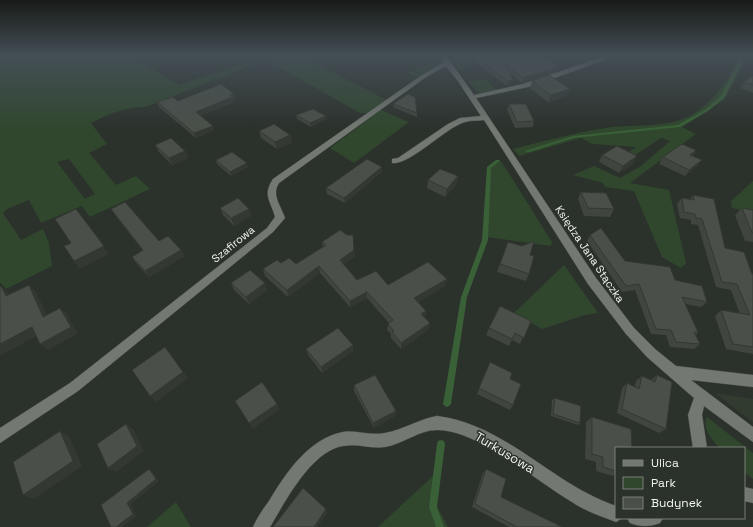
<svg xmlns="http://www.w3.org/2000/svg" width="753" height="527" font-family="'Space Grotesk',sans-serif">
<rect width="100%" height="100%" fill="#2b312b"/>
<!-- built -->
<path fill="#313b30" d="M 715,393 L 753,399 L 753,422 Z"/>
<!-- green -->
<g fill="#30472e" fill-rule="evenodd">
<path d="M 0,55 L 129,55 L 179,85 L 270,55 L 299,55 L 387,100 L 367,113 L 360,113 L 266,60 L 145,107 C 124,107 109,114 91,123 L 107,144 L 89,153 L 116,185 L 136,176 L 150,189 L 90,217 L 82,206 L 41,223 L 29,200 L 7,209 L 3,213 L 21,240 L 43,229 L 49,243 L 52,266 L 6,289 L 0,282 ZM 69,159 L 95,194 L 85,199 L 57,162 Z"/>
<path d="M 463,55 L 473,56 L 477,59 L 470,62 L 471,64 L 464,67 L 465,69 L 459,70 L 451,58 Z"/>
<path d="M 740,55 L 753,55 L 753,58 L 748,56 L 724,100 L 682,127 L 696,134 L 630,183 L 669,190 L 686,263 L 681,268 L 662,257 L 634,191 L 605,187 L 603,183 L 573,175 L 594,166 L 620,178 L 641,166 L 670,141 L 661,138 L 629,159 L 624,155 L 636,147 L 592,144 L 581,138 L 519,156 L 513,149 C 544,141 574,133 605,128 C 630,124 656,128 680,120 C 708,111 729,80 740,55 Z"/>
<path d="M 435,61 L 438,63 L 417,77 L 408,73 Z"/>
<path d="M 486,79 L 497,91 L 478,93 L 468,81 Z"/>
<path d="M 381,110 L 409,122 L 354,163 L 330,148 Z"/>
<path d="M 501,161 L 552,242 L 551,246 L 487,237 L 490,168 Z"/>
<path d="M 753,181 L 753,213 L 732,208 L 731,201 Z"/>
<path d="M 564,265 L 598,313 L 585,315 L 542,329 L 514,313 Z"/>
<path d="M 707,417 L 753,453 L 753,479 L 744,472 L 744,448 L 719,448 C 713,440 701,428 707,417 Z"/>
<path d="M 435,474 L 435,503 L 448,527 L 378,527 Z"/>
<path d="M 176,502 L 191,527 L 147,527 Z"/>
</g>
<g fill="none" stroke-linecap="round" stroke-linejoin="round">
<!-- stream -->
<g fill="#396036" fill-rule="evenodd">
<path d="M 742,55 L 746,55 L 724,98 L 708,111 L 680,127 L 573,138 L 529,152 L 527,152 L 525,151 L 573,136 L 678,125 L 706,109 L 721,96 Z"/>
<path d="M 750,55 L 753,55 L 753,57 L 750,56 Z"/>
<path d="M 496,160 L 500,160 L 500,161 L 491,168 L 488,240 L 467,297 L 451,404 L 449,406 L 447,407 L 445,406 L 443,404 L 461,297 L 482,240 L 487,167 Z"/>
<path d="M 441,440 L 444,441 L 445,444 L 437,507 L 444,527 L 436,527 L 429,507 L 437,444 L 438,441 Z"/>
</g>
<!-- minor casing -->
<g stroke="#494e48" stroke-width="1">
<g id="minor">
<path d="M 438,55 L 444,55 L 450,61 L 474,95 L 523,84 L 608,55 L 616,55 L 580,69 L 528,87 L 476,98 L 596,278 L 634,328 L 655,349 L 676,366 L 753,375 L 753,387 L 691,380 L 753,427 L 753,442 L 704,406 L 702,415 L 707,448 L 693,448 L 688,415 L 694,398 L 647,357 L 626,334 L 588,284 L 484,120 C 478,121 471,120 465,122 C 446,127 409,166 392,163 L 392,159 L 398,158 L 448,124 L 460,118 L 481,116 L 458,81 L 446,66 L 426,77 L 279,183 C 271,195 281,206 285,218 L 273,232 L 78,391 L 0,443 L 0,428 L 70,383 L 267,228 L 275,217 C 271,201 262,196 273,179 L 422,75 L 444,62 Z"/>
<path d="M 437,416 C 505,424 553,485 616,506 L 616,518 L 622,518 L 621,519 L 616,522 C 601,516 585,511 572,502 C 538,482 476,429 437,430 C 419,430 403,444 385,447 C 371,449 357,443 343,446 C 311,451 285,502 270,527 L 253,527 C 257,518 263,509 269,501 C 286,473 308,439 343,432 C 356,430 371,436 385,433 C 403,430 419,419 437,416 Z"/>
<path d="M 744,487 L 753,489 L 753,503 L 744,501 Z"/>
<path d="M 627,518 L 663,518 L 660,523 C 650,527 640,527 630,523 Z"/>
</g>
</g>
<!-- minor -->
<use href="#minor" fill="#737972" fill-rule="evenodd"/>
</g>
<!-- wall -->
<g fill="#40453f">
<path d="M 476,57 L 560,66 L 558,70 L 522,83 L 509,73 L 512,85 L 507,86 L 475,62 Z"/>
<path d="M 753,76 L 753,93 L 740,88 L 744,82 Z"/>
<path d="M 532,81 L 567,96 L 548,102 L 530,88 Z"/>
<path d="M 234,94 L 235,98 L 233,99 L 234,102 L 200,116 L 213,126 L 214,130 L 196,138 L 159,107 L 157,102 L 178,101 Z"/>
<path d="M 393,104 L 417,113 L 417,117 L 393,107 Z"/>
<path d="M 509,104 L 534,121 L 533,127 L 515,128 L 507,110 Z"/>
<path d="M 296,115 L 326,116 L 326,119 L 311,127 L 297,119 Z"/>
<path d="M 259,131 L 290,135 L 292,142 L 277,149 L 261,138 Z"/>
<path d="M 155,145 L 185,151 L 188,158 L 172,165 L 159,152 Z"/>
<path d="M 696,150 L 693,156 L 702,160 L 697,166 L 685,176 L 659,164 L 663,157 Z"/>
<path d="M 602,155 L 633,164 L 619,173 L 599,162 Z"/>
<path d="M 216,160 L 248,167 L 231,176 L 217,164 Z"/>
<path d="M 382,172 L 345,203 L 327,194 L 326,188 Z"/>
<path d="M 458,176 L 457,184 L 445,197 L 427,188 L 428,180 Z"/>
<path d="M 581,192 L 614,209 L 610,217 L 584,216 L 578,199 Z"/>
<path d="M 693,195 L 725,248 L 753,274 L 753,354 L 726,349 L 715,316 L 721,310 L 740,314 L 731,290 L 716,287 L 698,225 L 691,224 L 691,220 L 680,218 L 677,204 L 682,198 L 690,199 Z"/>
<path d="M 220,208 L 249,209 L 251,216 L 234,226 L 223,215 Z"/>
<path d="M 742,208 L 753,210 L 753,242 L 745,241 L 735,215 Z"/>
<path d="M 111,209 L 159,241 L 185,256 L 149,277 L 136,263 L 132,257 L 143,251 L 115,215 Z"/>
<path d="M 590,235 L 625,261 L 675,280 L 707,302 L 701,307 L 685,304 L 698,332 L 696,335 L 700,344 L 694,349 L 670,347 L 666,335 L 651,334 L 635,290 L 622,292 L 587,241 Z"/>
<path d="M 322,242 L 355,256 L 343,265 L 357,280 L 388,285 L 447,279 L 445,286 L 418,302 L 426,311 L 425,317 L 429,329 L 401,349 L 391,338 L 391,334 L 387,330 L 388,324 L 389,323 L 367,298 L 350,307 L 320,273 L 288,297 L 265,276 L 263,269 L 281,263 L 296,264 L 323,247 Z"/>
<path d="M 508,242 L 529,274 L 526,281 L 497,272 Z"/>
<path d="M 231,283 L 265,283 L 267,290 L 249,304 L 234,290 Z"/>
<path d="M 531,321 L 520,344 L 512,340 L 509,346 L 486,335 L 489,328 Z"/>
<path d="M 306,349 L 353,351 L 322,373 L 308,355 Z"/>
<path d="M 490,362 L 510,379 L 513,405 L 510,410 L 477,394 Z"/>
<path d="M 657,375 L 666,429 L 659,433 L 617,413 L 622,388 L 627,383 L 635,387 L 636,381 L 642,376 L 651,380 Z"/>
<path d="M 354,385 L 396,411 L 395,416 L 374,428 L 354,391 Z"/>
<path d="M 555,398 L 580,423 L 578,425 L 551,416 L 552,400 Z"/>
<path d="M 592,417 L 616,448 L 616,474 L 612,476 L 596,471 L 596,462 L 585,459 L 586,422 Z"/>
<path d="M 486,469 L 501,497 L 562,527 L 509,527 L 472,507 L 483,473 Z"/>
</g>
<!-- shaded-wall -->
<g fill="#343833">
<path d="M 560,66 L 558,70 L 522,83 L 523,78 Z"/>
<path d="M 513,80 L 512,85 L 507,86 L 508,81 Z"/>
<path d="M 570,89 L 567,96 L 548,102 L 551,95 Z"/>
<path d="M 234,94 L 235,98 L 233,99 L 234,102 L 197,117 L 196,112 Z"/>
<path d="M 326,116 L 326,119 L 311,127 L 310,123 Z"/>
<path d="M 213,126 L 214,130 L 196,138 L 194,133 Z"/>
<path d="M 290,135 L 292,142 L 277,149 L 275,142 Z"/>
<path d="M 696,150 L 692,156 L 690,155 Z"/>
<path d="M 185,151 L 188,158 L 172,165 L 169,158 Z"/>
<path d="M 637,156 L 633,164 L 619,173 L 623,166 Z"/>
<path d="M 702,160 L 697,166 L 685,176 L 689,170 Z"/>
<path d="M 247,163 L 248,167 L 231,176 L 230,172 Z"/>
<path d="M 382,167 L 382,172 L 345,203 L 344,198 Z"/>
<path d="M 458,176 L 457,184 L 445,197 L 447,189 Z"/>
<path d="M 76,209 L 109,254 L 80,269 L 74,261 Z"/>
<path d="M 249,209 L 251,216 L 234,226 L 231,218 Z"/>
<path d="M 181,250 L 185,256 L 149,277 L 145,271 Z"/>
<path d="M 354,250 L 355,256 L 340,267 L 340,260 Z"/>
<path d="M 319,266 L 320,273 L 288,297 L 287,290 Z"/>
<path d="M 447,279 L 445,286 L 414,305 L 414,298 Z"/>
<path d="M 265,283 L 267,290 L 249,304 L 246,297 Z"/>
<path d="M 29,285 L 36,292 L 51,323 L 43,317 Z"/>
<path d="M 1,286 L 9,293 L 14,303 L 6,296 Z"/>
<path d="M 367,292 L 367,298 L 350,307 L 350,301 Z"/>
<path d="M 60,308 L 67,314 L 78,334 L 48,350 L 40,344 Z"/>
<path d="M 426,311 L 425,317 L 420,320 L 421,314 Z"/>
<path d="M 430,323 L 429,329 L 401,349 L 401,343 Z"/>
<path d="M 32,327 L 40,334 L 0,356 L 0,344 Z"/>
<path d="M 353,345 L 353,351 L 322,373 L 321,367 Z"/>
<path d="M 165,347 L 188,378 L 156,402 L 150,396 Z"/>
<path d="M 277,404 L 280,409 L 253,429 L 249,423 Z"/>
<path d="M 396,411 L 395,416 L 374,428 L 373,423 Z"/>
<path d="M 126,424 L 133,429 L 144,451 L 116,472 L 108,468 Z"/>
<path d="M 60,431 L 69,436 L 82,466 L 34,499 L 23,495 Z"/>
<path d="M 149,469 L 152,471 L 159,481 L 131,504 L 136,516 L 122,527 L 116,527 L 127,503 Z"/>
<path d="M 326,509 L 328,512 L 317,527 L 314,527 Z"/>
</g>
<!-- building -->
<g fill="#4a5049" stroke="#343833">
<path d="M 483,55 L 540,55 L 560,66 L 523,78 L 505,64 L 513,80 L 508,81 L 476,57 Z"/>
<path d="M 549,75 L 570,89 L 551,95 L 532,81 Z"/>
<path d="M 753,76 L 753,85 L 744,82 Z"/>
<path d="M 221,84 L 234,94 L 230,95 L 232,97 L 196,112 L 213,126 L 194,133 L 157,102 L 173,97 L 178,101 Z"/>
<path d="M 408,94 L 415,97 L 417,113 L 393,104 Z"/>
<path d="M 509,104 L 526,104 L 534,121 L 517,122 Z"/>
<path d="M 313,109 L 326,116 L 310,123 L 296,115 Z"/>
<path d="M 274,124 L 290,135 L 275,142 L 259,131 Z"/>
<path d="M 171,138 L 185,151 L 169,158 L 155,145 Z"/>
<path d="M 682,144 L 696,150 L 690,155 L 702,160 L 689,170 L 663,157 Z"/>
<path d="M 617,146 L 637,156 L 623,166 L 602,155 Z"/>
<path d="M 232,152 L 247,163 L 230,172 L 216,160 Z"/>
<path d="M 367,159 L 382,167 L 344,198 L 326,188 Z"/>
<path d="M 440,169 L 458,176 L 447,189 L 428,180 Z"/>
<path d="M 581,192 L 606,193 L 614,209 L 588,208 Z"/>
<path d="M 693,195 L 714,199 L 725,248 L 744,252 L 752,274 L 753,274 L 753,347 L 733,344 L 721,310 L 750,315 L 737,284 L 722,282 L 702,219 L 696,218 L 695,214 L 684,212 L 682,198 L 694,200 Z"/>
<path d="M 238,198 L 249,209 L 231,218 L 220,208 Z"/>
<path d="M 125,202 L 159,241 L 168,236 L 181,250 L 145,271 L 132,257 L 143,250 L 111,209 Z"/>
<path d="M 742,208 L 753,210 L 753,233 L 752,233 Z"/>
<path d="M 76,209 L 104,246 L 74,261 L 64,246 L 71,243 L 55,219 Z"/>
<path d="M 601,228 L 625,261 L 670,267 L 675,280 L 702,286 L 707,302 L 682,297 L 698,332 L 694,332 L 700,344 L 676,342 L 671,330 L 656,329 L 639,284 L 626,286 L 590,235 Z"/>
<path d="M 340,230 L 347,235 L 353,235 L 354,250 L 340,260 L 357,280 L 376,271 L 388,285 L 428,262 L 447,279 L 414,298 L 426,311 L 421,314 L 430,323 L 401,343 L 392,332 L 394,331 L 388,324 L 393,320 L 367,292 L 350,301 L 319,266 L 287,290 L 263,269 L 277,260 L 281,263 L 289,258 L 296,264 L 326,245 L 322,242 Z"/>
<path d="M 534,241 L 530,255 L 534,256 L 529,274 L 500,264 L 508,242 L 522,246 Z"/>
<path d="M 250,270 L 265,283 L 246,297 L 231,283 Z"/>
<path d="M 29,285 L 43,317 L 60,308 L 71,327 L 40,344 L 32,327 L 0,344 L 0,287 L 1,286 L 6,296 Z"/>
<path d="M 500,306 L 531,321 L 524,338 L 515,333 L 512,339 L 489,328 Z"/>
<path d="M 338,328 L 353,345 L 321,367 L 306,349 Z"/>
<path d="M 165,347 L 183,372 L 150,396 L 132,370 Z"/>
<path d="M 490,362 L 512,373 L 510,379 L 521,384 L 513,405 L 479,388 Z"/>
<path d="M 375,375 L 396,411 L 373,423 L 354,385 Z"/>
<path d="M 657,375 L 672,382 L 666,429 L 622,409 L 627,383 L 639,389 L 642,376 L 655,382 Z"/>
<path d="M 262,382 L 277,404 L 249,423 L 235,401 Z"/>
<path d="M 555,398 L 581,406 L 580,423 L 553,414 Z"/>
<path d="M 592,417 L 631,429 L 632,448 L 616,448 L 616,471 L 603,467 L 603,457 L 592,454 Z"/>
<path d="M 126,424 L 137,446 L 108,468 L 97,444 Z"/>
<path d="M 60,431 L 73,461 L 23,495 L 13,462 Z"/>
<path d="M 149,469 L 156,479 L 127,503 L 133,514 L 116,527 L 111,527 L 101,505 Z"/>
<path d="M 486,469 L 506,479 L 501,497 L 562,527 L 517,527 L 475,504 Z"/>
<path d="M 303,488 L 326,509 L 314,527 L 273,527 Z"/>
</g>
<!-- sky -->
<linearGradient id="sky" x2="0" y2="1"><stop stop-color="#181b18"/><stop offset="0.43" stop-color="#444e55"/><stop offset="1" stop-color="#444e55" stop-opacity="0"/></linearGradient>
<rect width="753" height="129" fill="url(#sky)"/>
<g text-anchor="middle" stroke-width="3" stroke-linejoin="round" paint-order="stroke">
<!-- street labels -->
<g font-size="11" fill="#f0f4f0" stroke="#2b312b">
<text transform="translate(233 244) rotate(-39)" y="4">Szafirowa</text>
<text transform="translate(590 254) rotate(56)" y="4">Księdza Jana Stączka</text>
</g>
<!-- near-street labels -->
<g font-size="13" fill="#f0f4f0" stroke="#2b312b">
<text transform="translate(505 452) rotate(31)" y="5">Turkusowa</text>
</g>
</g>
<!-- legend -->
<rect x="615" y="447" width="130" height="72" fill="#2b312b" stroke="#7a7f7a"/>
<rect x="623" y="460" width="20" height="6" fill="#737972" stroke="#7a7f7a"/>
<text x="651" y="467" font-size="12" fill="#f0f4f0">Ulica</text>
<rect x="623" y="477" width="20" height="12" fill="#30472e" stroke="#7a7f7a"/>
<text x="651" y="487" font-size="12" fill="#f0f4f0">Park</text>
<rect x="623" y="497" width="20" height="12" fill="#4a5049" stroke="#7a7f7a"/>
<text x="651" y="507" font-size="12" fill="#f0f4f0">Budynek</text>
</svg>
